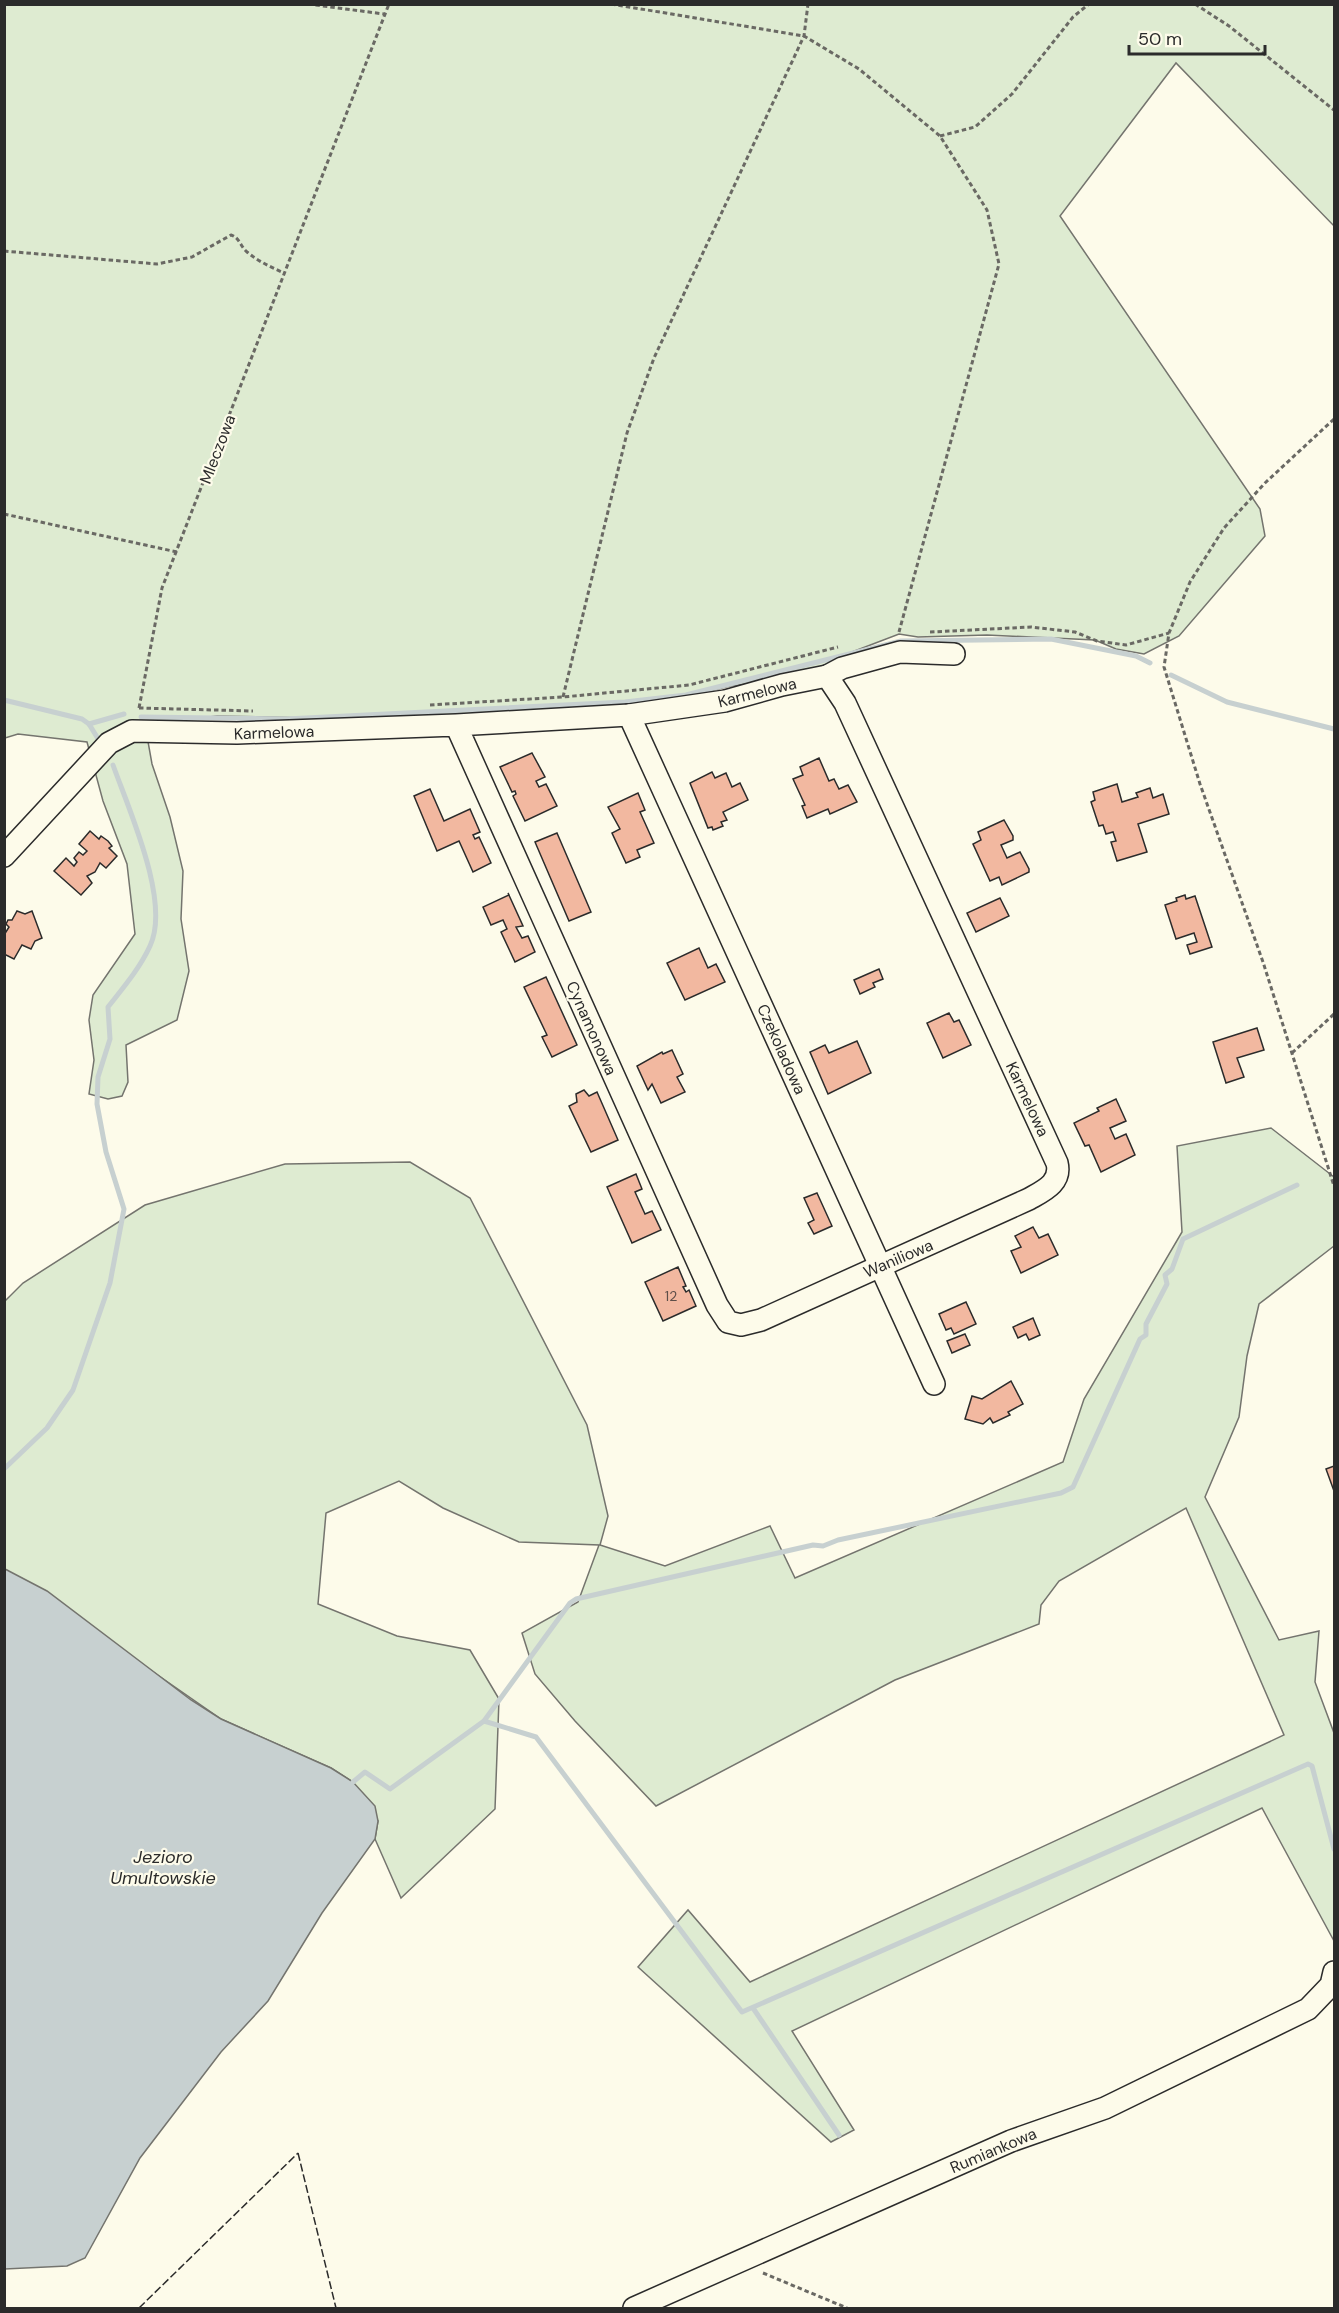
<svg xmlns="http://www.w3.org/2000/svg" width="1339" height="2313" font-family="'DM Sans',sans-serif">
<rect width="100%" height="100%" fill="#fdfbea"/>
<!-- green -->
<g fill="#deebd1" stroke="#74746e" stroke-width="1.5">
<path d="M 5,5 L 1334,5 L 1334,226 L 1176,63 L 1060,216 L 1260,509 L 1265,536 L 1179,636 L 1144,654 L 1116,649 L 1095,640 L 987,635 L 918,637 L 899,634 L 839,657 L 825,669 L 807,677 L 730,686 L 681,698 L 516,714 L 311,718 L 217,716 L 145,725 L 152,764 L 170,817 L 183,871 L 181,919 L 189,971 L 177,1020 L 126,1045 L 128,1082 L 122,1096 L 108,1099 L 89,1094 L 94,1060 L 89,1020 L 93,995 L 135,934 L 127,864 L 103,801 L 87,742 L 18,734 L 5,738 Z"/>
<path d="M 1271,1128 L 1334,1177 L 1334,1246 L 1259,1304 L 1247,1356 L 1239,1417 L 1205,1497 L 1279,1640 L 1319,1631 L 1315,1682 L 1334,1733 L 1334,1941 L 1262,1808 L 792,2031 L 854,2130 L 831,2142 L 638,1967 L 688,1910 L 750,1982 L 1284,1735 L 1186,1508 L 1059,1581 L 1041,1605 L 1039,1624 L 895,1680 L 656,1806 L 575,1721 L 535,1674 L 522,1633 L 578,1602 L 599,1545 L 519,1542 L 443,1508 L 399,1481 L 326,1513 L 318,1604 L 397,1636 L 470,1650 L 499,1699 L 495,1809 L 401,1898 L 375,1839 L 378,1821 L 353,1782 L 331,1768 L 221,1719 L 5,1569 L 5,1301 L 23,1283 L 145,1205 L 285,1164 L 410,1162 L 470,1198 L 587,1425 L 608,1516 L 600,1545 L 665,1566 L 770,1526 L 795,1578 L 1063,1462 L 1084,1399 L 1182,1232 L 1177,1146 Z"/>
</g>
<!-- water -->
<path fill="#c7d0d0" stroke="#74746e" stroke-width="1.5" d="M 5,1569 L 47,1591 L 191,1700 L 221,1719 L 331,1768 L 353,1782 L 375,1806 L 378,1821 L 375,1839 L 322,1913 L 268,2001 L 221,2052 L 140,2158 L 85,2258 L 67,2266 L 5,2269 Z"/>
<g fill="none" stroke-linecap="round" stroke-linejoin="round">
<!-- stream -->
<g stroke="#c7d0d0" stroke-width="5">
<path d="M 1171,675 L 1227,702 L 1334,729"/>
<path d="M 4,700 L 82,719 L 89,724 L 100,742"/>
<path d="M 141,717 L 286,719 L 625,702 L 686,695 L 901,641 L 1051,639 L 1136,656 L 1150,663"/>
<path d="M 89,724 L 124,714"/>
<path d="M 4,1469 L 47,1428 L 73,1390 L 110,1283 L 124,1209 L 106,1152 L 97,1104 L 98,1077 L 110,1039 L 108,1007 C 123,988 140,968 150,946 C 171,902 129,810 113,765"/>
<path d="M 484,1721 L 570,1603 L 576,1599 L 813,1545 L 823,1546 L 838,1540 L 1061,1493 L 1073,1487 L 1140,1339 L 1146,1335 L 1146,1324 L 1167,1284 L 1165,1275 L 1172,1269 L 1183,1239 L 1297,1185"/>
<path d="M 353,1782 L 365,1772 L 390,1789 L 484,1721 L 536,1737 L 742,2012 L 1308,1764 L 1312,1766 L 1334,1849"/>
<path d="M 753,2008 L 839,2135"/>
</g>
</g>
<!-- building -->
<g fill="#f2b8a0" stroke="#2b2b2b" stroke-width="1.5">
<path d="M 532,753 L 545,777 L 536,781 L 539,787 L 546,784 L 557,806 L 525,821 L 513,796 L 516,794 L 515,791 L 512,792 L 500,767 Z"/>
<path d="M 819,758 L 829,781 L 834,779 L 839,789 L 848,785 L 857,802 L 830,814 L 828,809 L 807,818 L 802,806 L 805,805 L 793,779 L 803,775 L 800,767 Z"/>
<path d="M 712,772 L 715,778 L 726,773 L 732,787 L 740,783 L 748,800 L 723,812 L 727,820 L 721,822 L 723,826 L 713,830 L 712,827 L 708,828 L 690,783 Z"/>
<path d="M 1117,784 L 1122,802 L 1138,797 L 1136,793 L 1150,788 L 1153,798 L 1163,794 L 1169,814 L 1138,824 L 1147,852 L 1117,861 L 1111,842 L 1116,841 L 1113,832 L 1106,834 L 1103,825 L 1099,826 L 1091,802 L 1095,800 L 1093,792 Z"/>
<path d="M 430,789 L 444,821 L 470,809 L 480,832 L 473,835 L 475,839 L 479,837 L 491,863 L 473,872 L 459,841 L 437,851 L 414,796 Z"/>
<path d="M 638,793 L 645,810 L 640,812 L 654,843 L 637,850 L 640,857 L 626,863 L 612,833 L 620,829 L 608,807 Z"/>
<path d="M 1004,820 L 1013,836 L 1013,840 L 1001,845 L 1007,858 L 1020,852 L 1029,869 L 1029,872 L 1002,885 L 999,877 L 990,881 L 973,844 L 981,840 L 978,832 Z"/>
<path d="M 90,831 L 99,839 L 101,836 L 108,841 L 112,846 L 109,848 L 117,856 L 106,868 L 100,863 L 95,872 L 87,876 L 92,883 L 81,895 L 54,871 L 66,858 L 74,866 L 77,862 L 74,858 L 79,852 L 83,855 L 87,851 L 79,844 Z"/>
<path d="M 557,833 L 591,912 L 569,921 L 535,842 Z"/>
<path d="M 508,893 L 523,926 L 516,927 L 522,938 L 528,936 L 535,952 L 515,962 L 501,932 L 507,929 L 503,920 L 491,925 L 483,907 L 509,895 Z"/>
<path d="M 1185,895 L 1186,899 L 1195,896 L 1212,947 L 1190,954 L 1187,945 L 1197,942 L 1194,933 L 1176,939 L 1165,905 L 1177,901 L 1176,898 Z"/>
<path d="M 1000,898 L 1009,916 L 976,932 L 967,913 Z"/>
<path d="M 17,911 L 25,914 L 32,911 L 42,938 L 35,941 L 31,949 L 22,945 L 14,959 L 4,954 L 4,935 L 9,927 L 6,924 L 8,920 L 12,920 Z"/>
<path d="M 699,948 L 708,968 L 716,964 L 725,982 L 685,1000 L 667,963 Z"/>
<path d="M 879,969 L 883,979 L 873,983 L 875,987 L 860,994 L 854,980 Z"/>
<path d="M 546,977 L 577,1045 L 552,1057 L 542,1037 L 547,1035 L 524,987 Z"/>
<path d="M 949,1013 L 954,1022 L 959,1020 L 971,1045 L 943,1058 L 927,1023 Z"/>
<path d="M 1257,1028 L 1264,1050 L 1237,1058 L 1244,1077 L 1226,1083 L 1213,1042 Z"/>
<path d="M 857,1041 L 871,1073 L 828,1094 L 810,1052 L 825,1045 L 829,1053 Z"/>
<path d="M 672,1050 L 683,1074 L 677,1077 L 685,1092 L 661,1103 L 652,1084 L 648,1090 L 637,1066 L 662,1052 L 663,1054 Z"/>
<path d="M 584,1090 L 589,1096 L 597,1092 L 618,1140 L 591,1152 L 569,1106 L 577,1102 L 576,1094 Z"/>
<path d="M 1116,1099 L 1126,1121 L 1110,1128 L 1115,1139 L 1126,1134 L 1135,1155 L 1101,1172 L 1089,1145 L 1085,1146 L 1074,1123 L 1099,1111 L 1097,1108 Z"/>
<path d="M 636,1174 L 642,1189 L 635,1192 L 645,1214 L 652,1211 L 661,1230 L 632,1243 L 607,1187 Z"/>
<path d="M 817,1193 L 832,1226 L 814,1234 L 808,1223 L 814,1220 L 804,1198 Z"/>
<path d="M 1033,1227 L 1039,1238 L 1048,1234 L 1058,1255 L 1021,1273 L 1011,1251 L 1021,1247 L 1015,1236 Z"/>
<path d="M 678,1267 L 686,1286 L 683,1287 L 686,1292 L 689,1290 L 696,1306 L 663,1321 L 645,1282 Z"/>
<path d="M 966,1302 L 976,1324 L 954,1334 L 951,1328 L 946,1330 L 939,1314 Z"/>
<path d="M 1033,1318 L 1040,1335 L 1029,1340 L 1026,1334 L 1018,1338 L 1013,1327 Z"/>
<path d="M 965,1334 L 970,1345 L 952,1353 L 947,1341 Z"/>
<path d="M 1011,1381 L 1023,1404 L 1008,1412 L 1010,1415 L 993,1423 L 990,1418 L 983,1424 L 965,1419 L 972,1396 L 982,1399 Z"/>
<path d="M 1334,1466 L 1334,1491 L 1326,1469 Z"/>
</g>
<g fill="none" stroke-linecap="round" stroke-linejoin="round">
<!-- minor casing -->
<g stroke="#2b2b2b" stroke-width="24">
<g id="minor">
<path d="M 827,676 L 842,668 L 900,652 L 954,654"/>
<path d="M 629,715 L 934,1384"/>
<path d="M 4,856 L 109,743 L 132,731 L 237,733 L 456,725 L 629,715 L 725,701 L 782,685 L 827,676 L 845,703 L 1057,1163 C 1062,1183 1043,1191 1029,1199 L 761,1320 L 741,1325 L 728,1322 L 717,1305 L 456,725"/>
<path d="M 634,2308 L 1011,2141 L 1105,2108 L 1308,2009 L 1331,1985 L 1334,1972"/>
</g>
</g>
<!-- path -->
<g stroke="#6a6964" stroke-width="3" stroke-dasharray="4.5 3" stroke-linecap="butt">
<path d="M 308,4 L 384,14"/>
<path d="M 611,4 L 804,36 L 859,69 L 940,136 L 987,210 L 999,264 L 899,632"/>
<path d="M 1195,4 L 1229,26 L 1334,110"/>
<path d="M 940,136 L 975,127 L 1012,94 L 1073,17 L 1089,4"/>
<path d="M 4,251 L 157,264 L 192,257 L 231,235 C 240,238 240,246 247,252 C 259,262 271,267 284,273"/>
<path d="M 1334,419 L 1265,483 L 1224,528 L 1190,582 L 1169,633 L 1164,667 L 1200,784 L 1263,962 L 1334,1186"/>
<path d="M 4,514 L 177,552"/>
<path d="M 930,632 L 1031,627 L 1075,632 L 1097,641 L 1126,645 L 1169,633"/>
<path d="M 563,697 L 627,433 L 654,358 L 804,36 L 808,4"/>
<path d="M 430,705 L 563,697 L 689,685 L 838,647"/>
<path d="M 139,708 L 253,711"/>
<path d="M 139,708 L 162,588 L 389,4"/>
<path d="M 1292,1053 L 1334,1014"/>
<path d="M 763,2273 L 847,2308"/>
</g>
<!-- minor -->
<use href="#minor" stroke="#fdfbea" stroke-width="21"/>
<!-- fence -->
<g stroke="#2b2b2b" stroke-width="1.5" stroke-dasharray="8 3" stroke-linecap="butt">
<path d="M 298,2153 L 336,2308"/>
<path d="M 139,2308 L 298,2153"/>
</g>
</g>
<g text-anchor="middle" stroke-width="4.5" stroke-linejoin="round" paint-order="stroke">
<!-- number labels -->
<g font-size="14" fill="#5d4e48">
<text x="671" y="1301">12</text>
</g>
<!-- street labels -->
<g font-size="16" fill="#2b2b2b" stroke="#fdfbea">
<text transform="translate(217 449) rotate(-69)" y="6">Mleczowa</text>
<text transform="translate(757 692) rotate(-14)" y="6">Karmelowa</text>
<text transform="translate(274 732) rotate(-2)" y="6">Karmelowa</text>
<text transform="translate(592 1028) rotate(66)" y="6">Cynamonowa</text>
<text transform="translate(782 1049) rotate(66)" y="6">Czekoladowa</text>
<text transform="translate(1028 1099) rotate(65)" y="6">Karmelowa</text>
<text transform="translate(898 1258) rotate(-23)" y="6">Waniliowa</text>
<text transform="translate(993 2150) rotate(-23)" y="6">Rumiankowa</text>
</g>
<!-- water labels -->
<g font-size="18" font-style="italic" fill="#2b2b2b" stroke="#fdfbea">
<text x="163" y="1863">Jezioro<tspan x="163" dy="21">Umultowskie</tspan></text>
</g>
</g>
<!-- border -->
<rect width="1339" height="2313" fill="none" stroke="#2b2b2b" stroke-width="12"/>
<!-- scale -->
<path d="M1129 45v9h136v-9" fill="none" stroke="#2b2b2b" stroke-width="3"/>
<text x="1138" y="45" font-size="18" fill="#2b2b2b" stroke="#fdfbea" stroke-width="4.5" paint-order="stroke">50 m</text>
</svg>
